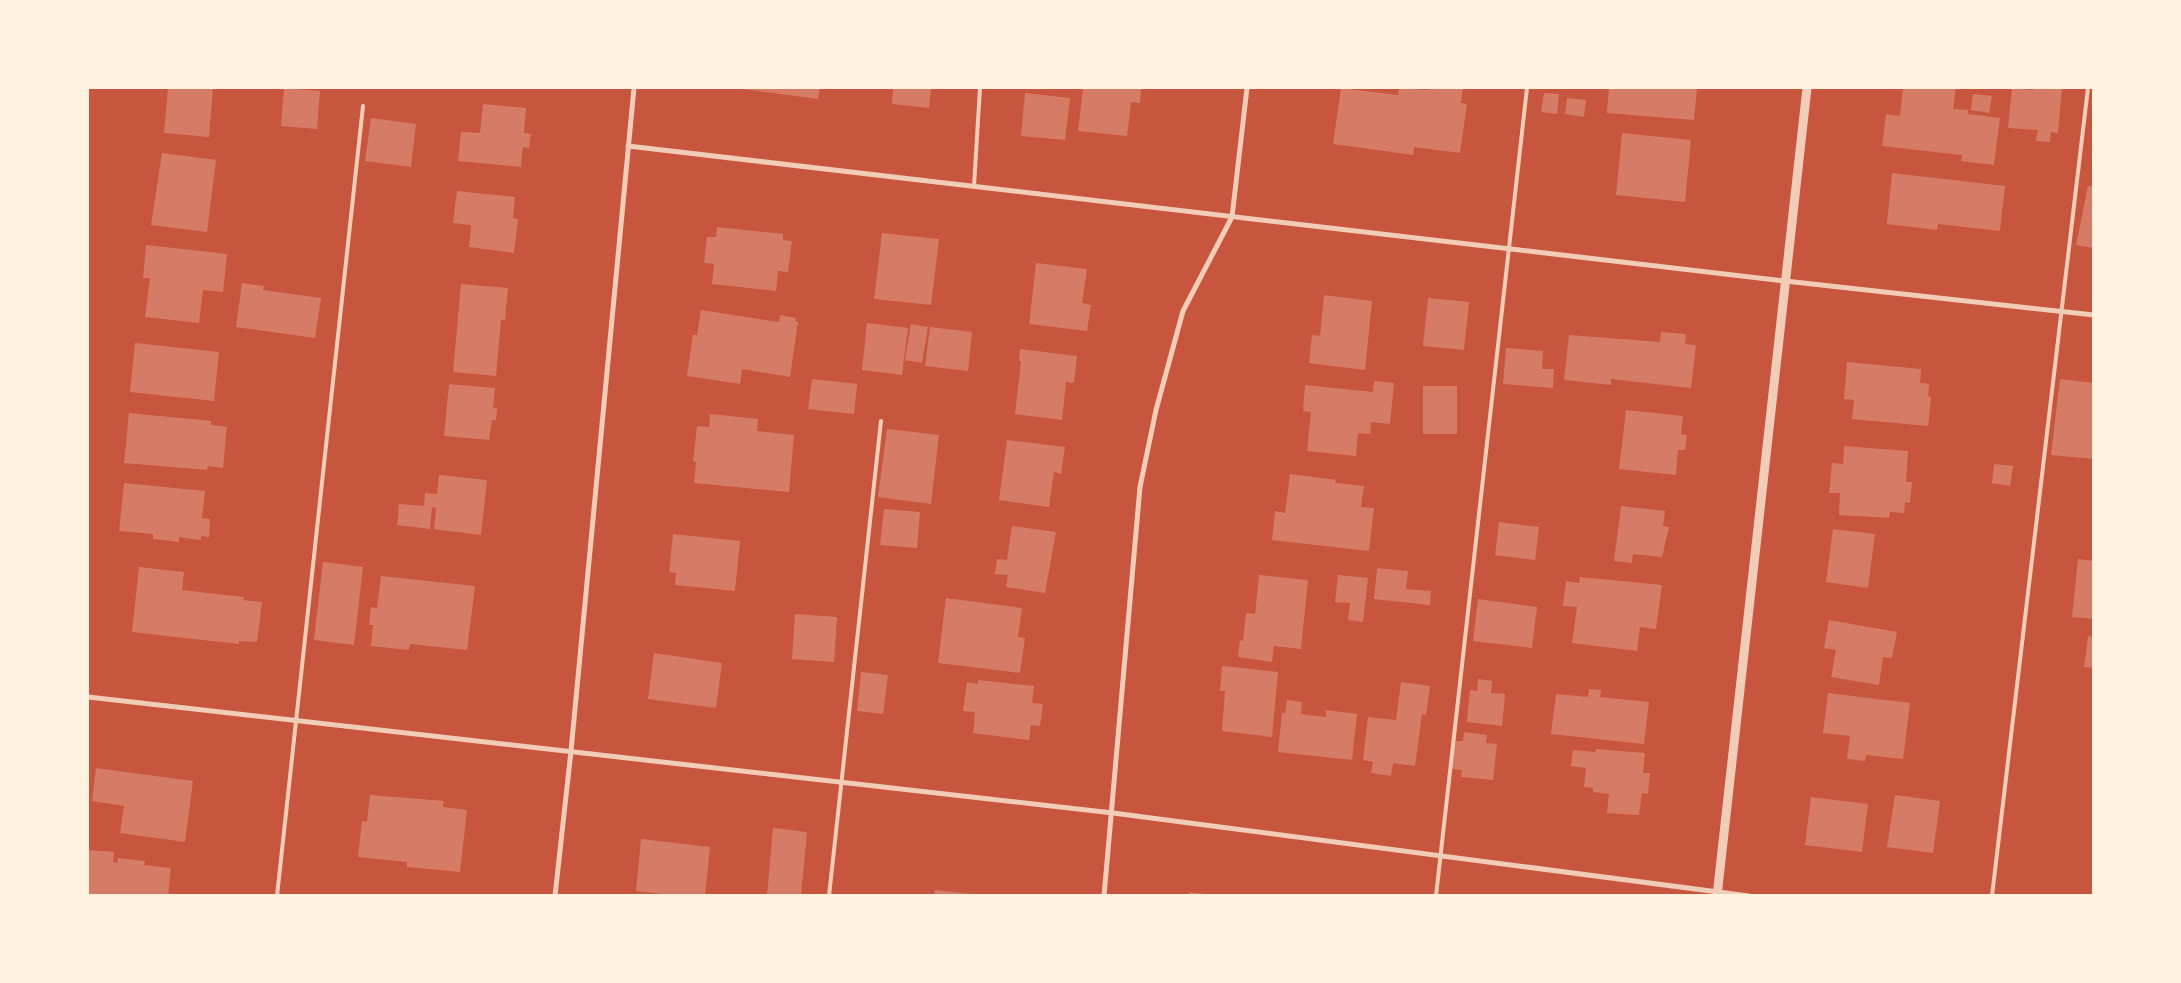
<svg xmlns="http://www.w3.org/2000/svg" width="2181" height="983" font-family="'Archivo Narrow',sans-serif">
<rect width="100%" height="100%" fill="#c8553d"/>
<!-- building -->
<g fill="#d67c66">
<path d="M 168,88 L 213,88 L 209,137 L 164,133 Z"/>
<path d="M 284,88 L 320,91 L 317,129 L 281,126 Z"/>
<path d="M 736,88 L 820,88 L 818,99 Z"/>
<path d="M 893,88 L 931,88 L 929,108 L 892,104 Z"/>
<path d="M 1083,88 L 1141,88 L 1140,103 L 1131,102 L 1127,136 L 1078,131 Z"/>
<path d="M 1341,88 L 1398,95 L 1399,88 L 1428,90 L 1428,88 L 1463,88 L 1461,103 L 1467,104 L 1460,153 L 1414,147 L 1413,155 L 1333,144 Z"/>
<path d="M 1609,88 L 1697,88 L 1694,120 L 1607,113 Z"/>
<path d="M 1903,88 L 1956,88 L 1953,109 L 1968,110 L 1968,114 L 2000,118 L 1994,165 L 1961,161 L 1962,155 L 1882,146 L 1886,114 L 1900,116 Z"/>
<path d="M 2012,88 L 2033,90 L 2033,88 L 2062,88 L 2058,133 L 2051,132 L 2050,142 L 2036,141 L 2038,130 L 2008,128 Z"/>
<path d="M 1025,93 L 1070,98 L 1065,140 L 1021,136 Z"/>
<path d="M 1544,93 L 1559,94 L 1557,114 L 1541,112 Z"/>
<path d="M 1973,94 L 1992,96 L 1989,113 L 1971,110 Z"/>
<path d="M 1567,98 L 1586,100 L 1584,117 L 1565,114 Z"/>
<path d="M 483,104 L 526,108 L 524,133 L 531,134 L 529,148 L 523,147 L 521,167 L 458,161 L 461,132 L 480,133 Z"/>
<path d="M 371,118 L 416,124 L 411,167 L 365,161 Z"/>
<path d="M 1622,133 L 1691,140 L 1685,202 L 1616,195 Z"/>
<path d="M 162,153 L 216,160 L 207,232 L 151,225 Z"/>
<path d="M 1892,173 L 2005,186 L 2000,231 L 1938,224 L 1937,230 L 1887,224 Z"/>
<path d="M 2088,186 L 2094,186 L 2094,248 L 2076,245 Z"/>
<path d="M 457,191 L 515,197 L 513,218 L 518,219 L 514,253 L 469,247 L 471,225 L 453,223 Z"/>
<path d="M 717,227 L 783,234 L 783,240 L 792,241 L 788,272 L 778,271 L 776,291 L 712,284 L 714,264 L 704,263 L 707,237 L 716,237 Z"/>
<path d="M 882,233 L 939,239 L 931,305 L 874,299 Z"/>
<path d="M 146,245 L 227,254 L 223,292 L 203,290 L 199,323 L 145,317 L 150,278 L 143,278 Z"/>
<path d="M 1036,263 L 1087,269 L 1082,303 L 1091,305 L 1087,331 L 1029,324 Z"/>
<path d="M 242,283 L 264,286 L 263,290 L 321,298 L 315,338 L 236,327 Z"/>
<path d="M 461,284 L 508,288 L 505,320 L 501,320 L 496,376 L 453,372 Z"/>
<path d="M 1324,295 L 1372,301 L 1365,370 L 1309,363 L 1312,335 L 1320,336 Z"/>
<path d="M 1428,298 L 1469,302 L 1464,350 L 1423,346 Z"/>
<path d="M 701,310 L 779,322 L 780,315 L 796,318 L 795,321 L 798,322 L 790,377 L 742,369 L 740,384 L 687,376 L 693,335 L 697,335 Z"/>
<path d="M 867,323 L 908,328 L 902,375 L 862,370 Z"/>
<path d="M 911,324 L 928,327 L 922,363 L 905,360 Z"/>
<path d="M 930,327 L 972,332 L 968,371 L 925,366 Z"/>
<path d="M 1661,332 L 1686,334 L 1685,344 L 1696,345 L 1691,388 L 1611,379 L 1611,385 L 1564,380 L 1569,335 L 1660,342 Z"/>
<path d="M 135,343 L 219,352 L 214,401 L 130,392 Z"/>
<path d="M 1506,348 L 1543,351 L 1542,369 L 1554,369 L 1553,388 L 1503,384 Z"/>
<path d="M 1020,349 L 1077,356 L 1074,383 L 1066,382 L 1062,420 L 1015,414 L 1021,361 L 1019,361 Z"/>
<path d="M 1847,362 L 1921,369 L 1920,383 L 1929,384 L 1928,396 L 1931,397 L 1928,426 L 1852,419 L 1854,400 L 1844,399 Z"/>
<path d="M 812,379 L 857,384 L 854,414 L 808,409 Z"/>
<path d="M 2060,379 L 2094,383 L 2094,459 L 2051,455 Z"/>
<path d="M 1374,381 L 1394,383 L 1390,424 L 1371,422 L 1370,434 L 1358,433 L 1356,456 L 1307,451 L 1311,412 L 1303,411 L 1305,385 L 1373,392 Z"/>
<path d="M 449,384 L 495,388 L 493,408 L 497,408 L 496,420 L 492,420 L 489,440 L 444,436 Z"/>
<rect x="1423" y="386" width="34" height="48"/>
<path d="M 1626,410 L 1683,416 L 1681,434 L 1687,435 L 1685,450 L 1678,450 L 1676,475 L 1619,469 Z"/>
<path d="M 129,413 L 211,421 L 211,425 L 227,427 L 223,468 L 208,466 L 207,470 L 124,463 Z"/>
<path d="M 710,414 L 758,419 L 757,431 L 794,435 L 789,492 L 694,483 L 696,462 L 693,461 L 697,426 L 709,427 Z"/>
<path d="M 887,429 L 939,435 L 931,504 L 878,497 Z"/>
<path d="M 1007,440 L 1065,447 L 1061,474 L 1054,472 L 1049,507 L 999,500 Z"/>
<path d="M 1844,446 L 1908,451 L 1906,482 L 1912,482 L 1910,503 L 1905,502 L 1904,513 L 1890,512 L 1889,518 L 1839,515 L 1840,493 L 1829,493 L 1832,463 L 1843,464 Z"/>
<path d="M 1994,464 L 2013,466 L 2010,486 L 1992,483 Z"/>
<path d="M 1290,474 L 1336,480 L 1335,483 L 1364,486 L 1361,507 L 1374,508 L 1369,551 L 1272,540 L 1275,511 L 1285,513 Z"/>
<path d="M 439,475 L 487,480 L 481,535 L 434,529 L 436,508 L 432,507 L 430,529 L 397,525 L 399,504 L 424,506 L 425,493 L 437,494 Z"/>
<path d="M 124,483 L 205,491 L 202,518 L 210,519 L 209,537 L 201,536 L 201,540 L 179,537 L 179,542 L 153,539 L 153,534 L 119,531 Z"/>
<path d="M 1621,506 L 1665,511 L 1663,526 L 1669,527 L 1662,557 L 1633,554 L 1632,563 L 1614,561 Z"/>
<path d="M 884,509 L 920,512 L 917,548 L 880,545 Z"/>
<path d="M 1499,522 L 1539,527 L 1535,560 L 1495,555 Z"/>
<path d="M 1012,526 L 1056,532 L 1045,593 L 1006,587 L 1008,575 L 995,574 L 997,559 L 1007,560 Z"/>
<path d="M 1833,529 L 1875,534 L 1868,588 L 1826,582 Z"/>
<path d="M 673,534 L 740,541 L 735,591 L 675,585 L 676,573 L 669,572 Z"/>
<path d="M 2078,559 L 2094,561 L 2094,619 L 2072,617 Z"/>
<path d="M 323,562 L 363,567 L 354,645 L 314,640 Z"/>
<path d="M 139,567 L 184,572 L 182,590 L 244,597 L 243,600 L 262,602 L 257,642 L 239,641 L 239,644 L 132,632 Z"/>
<path d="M 1377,568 L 1408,571 L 1406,589 L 1431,591 L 1430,605 L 1374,599 Z"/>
<path d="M 1259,575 L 1308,580 L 1301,649 L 1274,646 L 1272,662 L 1238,657 L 1240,640 L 1243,641 L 1246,613 L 1255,614 Z"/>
<path d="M 1338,575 L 1368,578 L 1363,622 L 1348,620 L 1350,603 L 1335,602 Z"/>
<path d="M 381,576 L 475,586 L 467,650 L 410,644 L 409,650 L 371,646 L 373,625 L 369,625 L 371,607 L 377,608 Z"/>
<path d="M 1580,577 L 1662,585 L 1656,629 L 1640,627 L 1637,651 L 1572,643 L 1577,607 L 1563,606 L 1566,581 L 1579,583 Z"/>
<path d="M 946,598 L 1022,608 L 1018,637 L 1025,638 L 1020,673 L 938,663 Z"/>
<path d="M 1478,599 L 1537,607 L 1532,648 L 1473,641 Z"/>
<path d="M 795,614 L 837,617 L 834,662 L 792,659 Z"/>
<path d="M 1829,620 L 1897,632 L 1892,658 L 1883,657 L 1879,685 L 1831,677 L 1836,650 L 1824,648 Z"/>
<path d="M 2088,636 L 2094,637 L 2094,668 L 2084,667 Z"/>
<path d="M 654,653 L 722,663 L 716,708 L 648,699 Z"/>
<path d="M 1222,666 L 1278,672 L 1272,737 L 1222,731 L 1225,691 L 1220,691 Z"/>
<path d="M 861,672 L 888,675 L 883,714 L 857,711 Z"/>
<path d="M 1478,679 L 1492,681 L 1491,693 L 1505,694 L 1502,726 L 1467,722 L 1470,690 L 1477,691 Z"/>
<path d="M 978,680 L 1034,686 L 1032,703 L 1043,704 L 1040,726 L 1031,725 L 1029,740 L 973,733 L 975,712 L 963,711 L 967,682 L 978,684 Z"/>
<path d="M 1401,682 L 1430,686 L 1426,715 L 1422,714 L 1415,766 L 1393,763 L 1391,776 L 1371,773 L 1373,762 L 1363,760 L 1368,717 L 1396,720 Z"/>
<path d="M 1589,689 L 1601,690 L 1600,697 L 1649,702 L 1644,744 L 1551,734 L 1556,694 L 1588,697 Z"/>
<path d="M 1828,693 L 1910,703 L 1903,759 L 1866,755 L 1865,761 L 1847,759 L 1850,736 L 1823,733 Z"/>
<path d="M 1287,700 L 1302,702 L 1301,714 L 1326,717 L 1326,710 L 1357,714 L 1352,760 L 1278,752 L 1282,713 L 1285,713 Z"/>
<path d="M 1464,732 L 1487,735 L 1486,743 L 1497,744 L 1493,780 L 1461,777 L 1462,770 L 1452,769 L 1455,741 L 1463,741 Z"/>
<path d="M 1596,749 L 1645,753 L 1643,773 L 1650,773 L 1648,794 L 1642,793 L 1639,815 L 1607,813 L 1609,794 L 1593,792 L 1593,788 L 1584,787 L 1586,768 L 1571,766 L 1573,750 L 1595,752 Z"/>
<path d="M 96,768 L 193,781 L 185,842 L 120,833 L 124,806 L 92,801 Z"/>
<path d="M 370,795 L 444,801 L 443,807 L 467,810 L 460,872 L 407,867 L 407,862 L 358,857 L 362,821 L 367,822 Z"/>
<path d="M 1895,795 L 1940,801 L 1933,853 L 1887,847 Z"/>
<path d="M 1811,797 L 1868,804 L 1862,852 L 1805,845 Z"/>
<path d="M 773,828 L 807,832 L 801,896 L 767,896 Z"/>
<path d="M 641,839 L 710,847 L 705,896 L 679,896 L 636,891 Z"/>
<path d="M 88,850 L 114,852 L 113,862 L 118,863 L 118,858 L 145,861 L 144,865 L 171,868 L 168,896 L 88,896 Z"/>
<path d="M 935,890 L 972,894 L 972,896 L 934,896 Z"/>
<path d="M 1189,892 L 1205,894 L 1205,896 L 1189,896 Z"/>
</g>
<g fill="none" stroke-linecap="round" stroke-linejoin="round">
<!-- service -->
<g stroke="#f1ccb7" stroke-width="4">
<path d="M 974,186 L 980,88"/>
<path d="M 277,896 L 363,106"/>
<path d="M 829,896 L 881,421"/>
<path d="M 1436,896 L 1527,88"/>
<path d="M 1992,896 L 2088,88"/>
</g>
<!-- minor -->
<g stroke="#f1ccb7" stroke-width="5">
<path d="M 628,146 L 1785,281 L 2094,315"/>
<path d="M 88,697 L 1113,813 L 1749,896"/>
<path d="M 555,896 L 571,751 L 634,88"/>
<path d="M 1104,896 L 1140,487 L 1156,410 L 1183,311 L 1232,217 L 1247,88"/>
</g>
<!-- tertiary -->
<path stroke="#f1ccb7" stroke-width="9" d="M 1717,896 L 1807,88"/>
</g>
<!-- border -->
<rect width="2181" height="983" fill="none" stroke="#fff3e0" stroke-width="178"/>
</svg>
